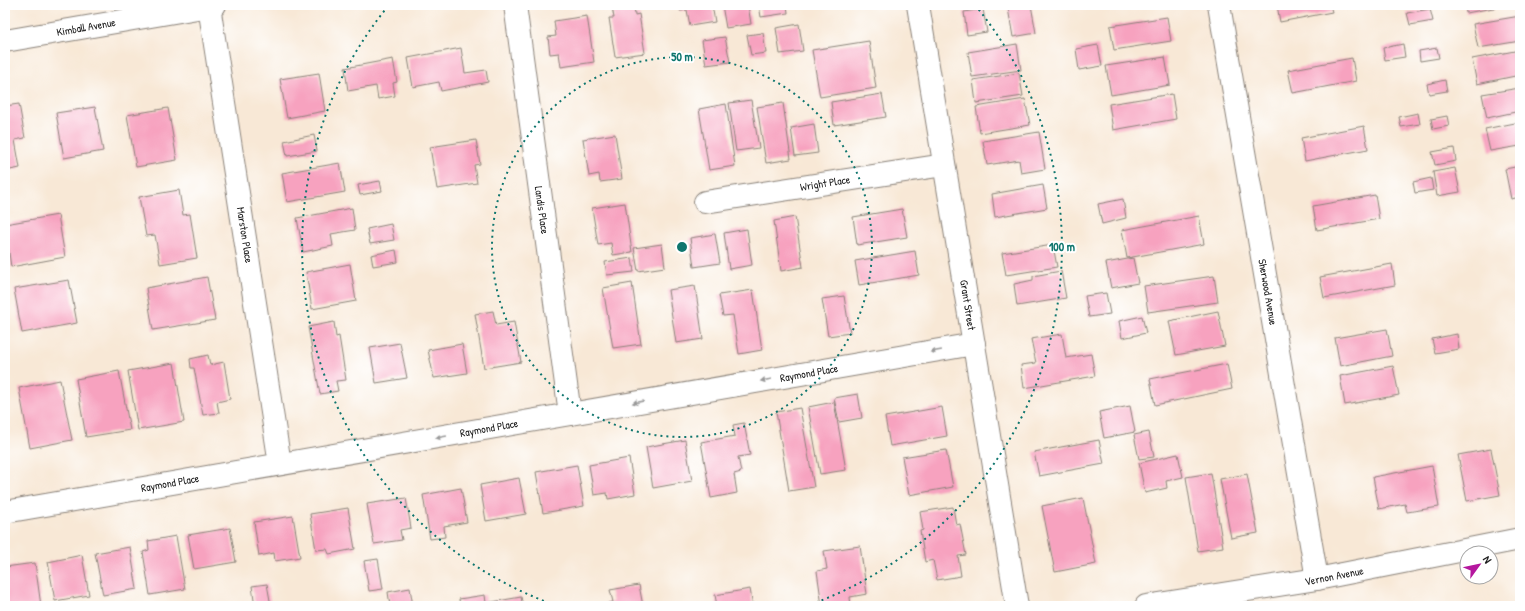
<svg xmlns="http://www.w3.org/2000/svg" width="1525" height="611" font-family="'Patrick Hand',sans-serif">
<rect width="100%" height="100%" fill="#fff"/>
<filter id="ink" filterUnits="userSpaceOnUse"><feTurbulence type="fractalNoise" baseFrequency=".025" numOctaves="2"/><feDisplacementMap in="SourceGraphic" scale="8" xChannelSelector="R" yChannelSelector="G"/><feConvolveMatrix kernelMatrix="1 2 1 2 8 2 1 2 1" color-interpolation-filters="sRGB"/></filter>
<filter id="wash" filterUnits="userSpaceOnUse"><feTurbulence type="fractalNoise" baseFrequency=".012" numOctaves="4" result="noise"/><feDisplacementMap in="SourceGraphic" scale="16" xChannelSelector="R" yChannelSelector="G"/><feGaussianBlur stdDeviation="0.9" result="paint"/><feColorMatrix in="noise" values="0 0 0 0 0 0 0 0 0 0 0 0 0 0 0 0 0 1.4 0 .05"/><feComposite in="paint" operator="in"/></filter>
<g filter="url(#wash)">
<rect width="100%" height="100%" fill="#f8e8d6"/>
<g id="blocks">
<!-- building -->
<g fill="#f7a2bf">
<path d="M 626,5 L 634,5 L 635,15 L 639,14 L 645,53 L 615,57 L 609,18 L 614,18 L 612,7 Z"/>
<path d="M 679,5 L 712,5 L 715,22 L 690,26 L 687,10 L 680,11 Z"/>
<path d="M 722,5 L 748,5 L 751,24 L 726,28 Z"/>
<path d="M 759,5 L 787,5 L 788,13 L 761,17 Z"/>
<path d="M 1027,5 L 1031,5 L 1036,33 L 1013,37 L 1008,8 Z"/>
<path d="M 1277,5 L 1330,5 L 1332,12 L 1280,22 Z"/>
<path d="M 1465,5 L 1504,5 L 1504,6 L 1466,13 Z"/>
<path d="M 983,9 L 987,32 L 967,35 L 964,12 Z"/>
<path d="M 1430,9 L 1433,21 L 1410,25 L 1407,13 Z"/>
<path d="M 587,16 L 594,62 L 561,67 L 559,53 L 550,54 L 548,37 L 556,36 L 554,21 Z"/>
<path d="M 1520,16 L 1520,41 L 1478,48 L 1473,24 Z"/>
<path d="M 1167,17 L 1171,41 L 1114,50 L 1110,26 Z"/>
<path d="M 799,24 L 803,51 L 780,54 L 776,28 Z"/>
<path d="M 763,33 L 766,53 L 751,55 L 747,35 Z"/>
<path d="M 725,37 L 730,62 L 706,65 L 702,40 Z"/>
<path d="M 869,41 L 876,88 L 820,97 L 812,50 Z"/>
<path d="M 1017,44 L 1021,70 L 972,77 L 968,52 Z"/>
<path d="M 1403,44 L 1405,57 L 1385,60 L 1383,48 Z"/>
<path d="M 1098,45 L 1102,66 L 1079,70 L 1076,49 Z"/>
<path d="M 461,48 L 465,73 L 486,70 L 488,82 L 441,91 L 439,82 L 413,87 L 408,58 Z"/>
<path d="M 1437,48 L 1439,58 L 1420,61 L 1419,51 Z"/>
<path d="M 1520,50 L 1520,75 L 1477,84 L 1472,59 Z"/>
<path d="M 1165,57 L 1170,85 L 1111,95 L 1106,66 Z"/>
<path d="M 1352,58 L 1356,81 L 1293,93 L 1288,70 Z"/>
<path d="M 393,59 L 397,82 L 393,83 L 395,96 L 378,99 L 376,86 L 348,91 L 345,68 Z"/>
<path d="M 319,73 L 325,111 L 287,118 L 280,79 Z"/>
<path d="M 1019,73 L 1023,96 L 976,103 L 973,80 Z"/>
<path d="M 1445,80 L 1447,91 L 1429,94 L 1427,84 Z"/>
<path d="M 1520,88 L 1520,111 L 1487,118 L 1482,94 Z"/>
<path d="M 882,94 L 886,117 L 834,125 L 831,102 Z"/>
<path d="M 1172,94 L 1176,119 L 1113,130 L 1109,104 Z"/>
<path d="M 1025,99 L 1030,125 L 980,133 L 976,107 Z"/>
<path d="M 751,100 L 759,148 L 736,151 L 729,103 Z"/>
<path d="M 783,103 L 791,159 L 766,163 L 757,107 Z"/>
<path d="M 19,104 L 25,138 L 15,140 L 20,168 L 5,171 L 5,106 Z"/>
<path d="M 726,104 L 735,166 L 709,170 L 699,109 Z"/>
<path d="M 95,107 L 103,151 L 64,158 L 56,113 Z"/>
<path d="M 168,108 L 177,160 L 136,167 L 127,115 Z"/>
<path d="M 1418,113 L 1420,124 L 1401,127 L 1399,117 Z"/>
<path d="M 1447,116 L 1449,126 L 1433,129 L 1431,119 Z"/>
<path d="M 1520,122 L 1520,146 L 1490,151 L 1485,129 Z"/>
<path d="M 814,124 L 818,153 L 795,156 L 791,128 Z"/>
<path d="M 1364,126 L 1368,149 L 1305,161 L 1301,138 Z"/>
<path d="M 1039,132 L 1045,169 L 1021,173 L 1019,160 L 987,165 L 983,141 Z"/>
<path d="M 615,134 L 622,179 L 600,182 L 599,174 L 589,176 L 583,139 Z"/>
<path d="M 314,135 L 317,151 L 287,156 L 284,141 Z"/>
<path d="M 476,140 L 480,164 L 474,165 L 477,183 L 437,189 L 430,147 Z"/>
<path d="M 1454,148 L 1456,161 L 1435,165 L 1432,152 Z"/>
<path d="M 340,163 L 345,192 L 287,202 L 282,173 Z"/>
<path d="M 1520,166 L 1520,197 L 1511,199 L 1505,169 Z"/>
<path d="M 1455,168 L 1460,192 L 1437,196 L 1433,172 Z"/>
<path d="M 1431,178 L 1433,190 L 1415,193 L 1413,182 Z"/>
<path d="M 380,181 L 382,191 L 360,195 L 358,185 Z"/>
<path d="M 1043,185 L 1047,208 L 995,217 L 992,194 Z"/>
<path d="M 179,190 L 183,215 L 190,214 L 197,258 L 160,264 L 155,235 L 146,236 L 139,197 Z"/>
<path d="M 1375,195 L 1379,219 L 1317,230 L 1313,206 Z"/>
<path d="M 1123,199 L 1126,218 L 1102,224 L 1098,204 Z"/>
<path d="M 625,203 L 632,252 L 613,255 L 611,243 L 598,245 L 592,208 Z"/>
<path d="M 352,208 L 355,230 L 331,234 L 333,246 L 303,252 L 297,218 Z"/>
<path d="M 902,209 L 907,237 L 857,245 L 853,217 Z"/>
<path d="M 58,215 L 65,257 L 11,267 L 5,224 Z"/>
<path d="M 1199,216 L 1204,244 L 1127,258 L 1122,230 Z"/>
<path d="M 795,217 L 803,267 L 781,271 L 774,221 Z"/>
<path d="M 391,224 L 394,240 L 370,244 L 367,229 Z"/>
<path d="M 747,229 L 752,265 L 729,269 L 724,233 Z"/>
<path d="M 715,234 L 720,263 L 694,267 L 690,238 Z"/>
<path d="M 662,244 L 665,267 L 638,271 L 634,248 Z"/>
<path d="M 1053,245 L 1057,267 L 1006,275 L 1002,253 Z"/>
<path d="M 396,250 L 398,262 L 373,266 L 371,255 Z"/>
<path d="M 915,251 L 919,275 L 859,285 L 855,261 Z"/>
<path d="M 632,258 L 634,272 L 607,275 L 605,262 Z"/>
<path d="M 1133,258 L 1138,283 L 1111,288 L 1106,263 Z"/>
<path d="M 350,264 L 356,301 L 312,309 L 306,272 Z"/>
<path d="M 1392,264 L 1395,285 L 1324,298 L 1320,277 Z"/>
<path d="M 1061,271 L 1066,298 L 1017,306 L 1014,284 L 1033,280 L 1033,276 Z"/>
<path d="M 1214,276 L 1218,302 L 1148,312 L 1144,286 Z"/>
<path d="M 207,277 L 215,320 L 153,330 L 146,288 Z"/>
<path d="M 69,280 L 77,323 L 22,333 L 14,289 Z"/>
<path d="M 632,283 L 641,344 L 613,348 L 603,288 Z"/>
<path d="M 695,286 L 703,339 L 676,343 L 668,290 Z"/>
<path d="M 753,290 L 762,350 L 739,354 L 733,315 L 723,316 L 719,295 Z"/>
<path d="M 1106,293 L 1110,314 L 1089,317 L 1085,296 Z"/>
<path d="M 844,296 L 850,333 L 828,336 L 822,299 Z"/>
<path d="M 493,311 L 496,325 L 514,322 L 521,362 L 484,368 L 475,314 Z"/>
<path d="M 1218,311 L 1225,346 L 1176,355 L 1169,321 Z"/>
<path d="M 1142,316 L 1146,333 L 1122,338 L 1119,321 Z"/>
<path d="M 334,322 L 336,337 L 339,336 L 346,380 L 336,381 L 338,391 L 320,394 L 308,327 Z"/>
<path d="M 1387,329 L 1392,356 L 1340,366 L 1335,338 Z"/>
<path d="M 1062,334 L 1066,358 L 1091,354 L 1095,376 L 1024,388 L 1021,365 L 1036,363 L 1031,339 Z"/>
<path d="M 1457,334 L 1459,349 L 1435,353 L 1432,339 Z"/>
<path d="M 400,343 L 407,378 L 376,383 L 370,348 Z"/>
<path d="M 462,344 L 467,373 L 434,378 L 428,350 Z"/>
<path d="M 208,355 L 210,365 L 224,362 L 230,399 L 217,402 L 219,413 L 203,415 L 194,368 L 191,368 L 190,359 Z"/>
<path d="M 174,363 L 184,422 L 138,430 L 128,371 Z"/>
<path d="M 1227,364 L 1232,389 L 1155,405 L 1150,379 Z"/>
<path d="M 1393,366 L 1399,395 L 1345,405 L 1340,376 Z"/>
<path d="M 119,371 L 130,430 L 86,437 L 76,379 Z"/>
<path d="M 60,380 L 72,440 L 30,448 L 19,388 Z"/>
<path d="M 858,394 L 862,418 L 839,422 L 834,398 Z"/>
<path d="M 834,402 L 846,470 L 820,474 L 808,407 Z"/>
<path d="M 1130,406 L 1135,432 L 1104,438 L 1099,412 Z"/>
<path d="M 942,407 L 947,436 L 890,446 L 885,417 Z"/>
<path d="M 800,408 L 814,487 L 789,491 L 776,412 Z"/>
<path d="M 744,423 L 750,455 L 738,457 L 741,472 L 734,474 L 737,493 L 711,498 L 701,442 L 735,436 L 733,425 Z"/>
<path d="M 1149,432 L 1154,457 L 1139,459 L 1134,435 Z"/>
<path d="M 685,440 L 692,481 L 653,488 L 646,447 Z"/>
<path d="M 1099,440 L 1104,464 L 1039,476 L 1034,452 Z"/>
<path d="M 1491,449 L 1500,495 L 1467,501 L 1458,455 Z"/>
<path d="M 946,450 L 953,487 L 909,495 L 902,457 Z"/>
<path d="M 1178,454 L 1183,477 L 1166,481 L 1167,488 L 1145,493 L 1139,463 Z"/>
<path d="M 629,458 L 635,494 L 608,499 L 607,493 L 594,495 L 589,465 Z"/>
<path d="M 577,465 L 584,506 L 543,513 L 536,472 Z"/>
<path d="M 1432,466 L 1439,507 L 1407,512 L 1405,504 L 1379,509 L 1373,477 Z"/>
<path d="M 1211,473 L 1223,547 L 1198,551 L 1186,477 Z"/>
<path d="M 1247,474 L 1258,533 L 1231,538 L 1220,479 Z"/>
<path d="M 519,478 L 526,514 L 486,521 L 480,485 Z"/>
<path d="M 461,488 L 467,522 L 444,526 L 445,537 L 430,539 L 423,495 Z"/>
<path d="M 406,498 L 411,528 L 400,530 L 402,540 L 374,544 L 367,504 Z"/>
<path d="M 1083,498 L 1096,564 L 1055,572 L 1042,506 Z"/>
<path d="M 953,507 L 956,525 L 960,524 L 966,555 L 958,556 L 961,576 L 937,580 L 933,560 L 925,562 L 920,531 L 923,530 L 920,512 Z"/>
<path d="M 348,508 L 355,549 L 329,554 L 327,549 L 316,550 L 310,514 Z"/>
<path d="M 293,516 L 300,557 L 275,561 L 274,553 L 259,556 L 254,522 Z"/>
<path d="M 230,528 L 236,562 L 194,569 L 188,535 Z"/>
<path d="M 176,536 L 185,589 L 150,595 L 143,552 L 149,550 L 148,541 Z"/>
<path d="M 860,546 L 867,594 L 850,597 L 851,606 L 822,606 L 817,571 L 827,569 L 824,551 Z"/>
<path d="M 130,547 L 137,589 L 103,595 L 95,553 Z"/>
<path d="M 82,555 L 89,595 L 55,601 L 48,562 Z"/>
<path d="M 378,559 L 383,589 L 369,591 L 364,561 Z"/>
<path d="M 35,563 L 41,606 L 5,606 L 5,567 Z"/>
<path d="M 267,584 L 271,606 L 255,606 L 252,586 Z"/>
<path d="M 639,585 L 643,606 L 597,606 L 613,602 L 610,590 Z"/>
<path d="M 410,588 L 413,606 L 390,606 L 388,592 Z"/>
<path d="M 750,589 L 753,606 L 717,606 L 715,595 Z"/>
<path d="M 485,595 L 486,603 L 521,597 L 523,606 L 460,606 L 459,599 Z"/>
</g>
</g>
</g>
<g filter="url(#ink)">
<use href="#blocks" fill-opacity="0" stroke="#8a8279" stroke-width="1"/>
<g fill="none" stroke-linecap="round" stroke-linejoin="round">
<!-- minor casing -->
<g stroke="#8a8279" stroke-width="24">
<g id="minor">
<path d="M 515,5 L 570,414"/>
<path d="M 918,5 L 1017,606"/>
<path d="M 1219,5 L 1317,579"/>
<path d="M 209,6 L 280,464"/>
<path d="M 5,41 L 215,5"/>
<path d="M 705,202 L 944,165"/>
<path d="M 5,512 L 974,344"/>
<path d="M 1146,606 L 1317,579 L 1520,539"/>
</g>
</g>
<!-- minor -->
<use href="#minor" stroke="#fff" stroke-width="22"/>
</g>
<!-- one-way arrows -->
<defs><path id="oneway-solid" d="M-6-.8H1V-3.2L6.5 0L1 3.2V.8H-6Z"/></defs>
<g fill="#999">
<use href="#oneway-solid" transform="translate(936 351) rotate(170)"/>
<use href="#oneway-solid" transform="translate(766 380) rotate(170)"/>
<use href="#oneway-solid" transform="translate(638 402) rotate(170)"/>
<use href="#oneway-solid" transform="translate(441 437) rotate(170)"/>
</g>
</g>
<!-- distance rings -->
<g fill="none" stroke="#0f766e" stroke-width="2" stroke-dasharray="2 4">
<circle cx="682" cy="247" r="190"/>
<path d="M555 605A380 380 0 0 1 389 5M975 5A380 380 0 0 1 809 605"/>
</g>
<g text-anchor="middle" stroke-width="4" stroke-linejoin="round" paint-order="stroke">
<!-- street labels -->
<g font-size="11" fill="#1c1c1c" stroke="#fff">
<text transform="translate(86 27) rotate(-10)" y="4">Kimball Avenue</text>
<text transform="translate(825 183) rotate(-9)" y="4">Wright Place</text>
<text transform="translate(542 210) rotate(82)" y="4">Landis Place</text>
<text transform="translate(245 235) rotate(81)" y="4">Marston Place</text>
<text transform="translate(1268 292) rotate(80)" y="4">Sherwood Avenue</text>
<text transform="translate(968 305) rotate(81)" y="4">Grant Street</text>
<text transform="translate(809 373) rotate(-10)" y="4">Raymond Place</text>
<text transform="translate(489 428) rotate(-10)" y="4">Raymond Place</text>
<text transform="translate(170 483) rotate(-10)" y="4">Raymond Place</text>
<text transform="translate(1334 576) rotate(-11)" y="4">Vernon Avenue</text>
</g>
</g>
<circle cx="682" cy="247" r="6" fill="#0f766e" stroke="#fff" stroke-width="2"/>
<g font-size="12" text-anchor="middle" font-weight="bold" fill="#0f766e" stroke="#fff" stroke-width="4" stroke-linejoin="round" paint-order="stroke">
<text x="682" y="61">50 m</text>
<text x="1062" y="251">100 m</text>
</g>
<!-- margin -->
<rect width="1525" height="611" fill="none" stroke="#fff" stroke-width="20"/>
<!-- north arrow -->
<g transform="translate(1479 565) rotate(57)"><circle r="19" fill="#ffffff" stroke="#a4a4a4"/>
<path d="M0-3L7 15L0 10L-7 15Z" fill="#b5179e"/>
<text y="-6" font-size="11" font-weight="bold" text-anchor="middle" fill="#1c1c1c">N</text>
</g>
</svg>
